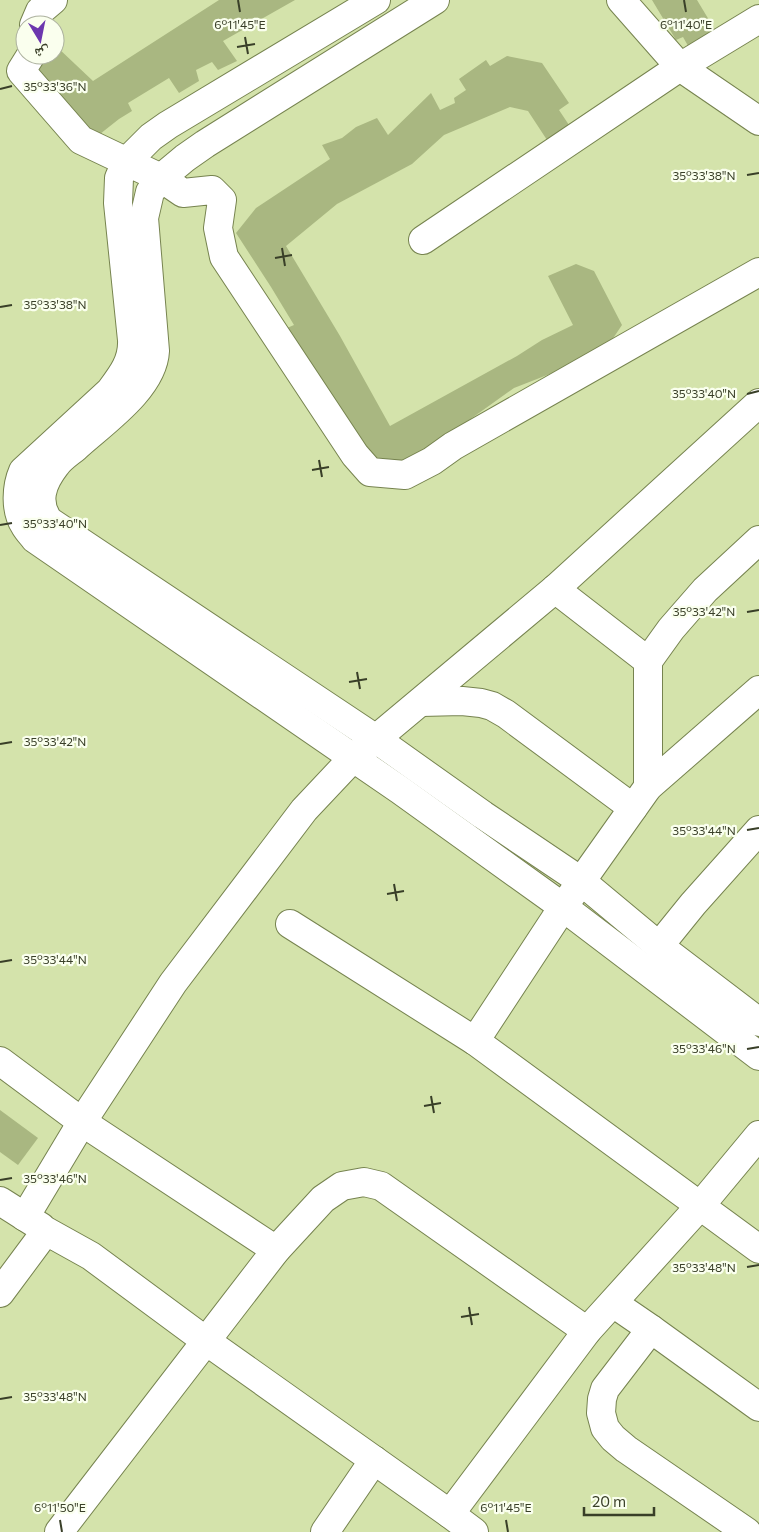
<svg xmlns="http://www.w3.org/2000/svg" width="759" height="1532" font-family="Commissioner,'Noto Naskh Arabic',sans-serif">
<rect width="100%" height="100%" fill="#d4e3ab"/>
<!-- building -->
<g fill="#a9b781">
<path d="M 219,0 L 295,0 L 223,41 L 237,61 L 218,70 L 212,62 L 196,70 L 199,81 L 179,93 L 169,78 L 128,103 L 132,111 L 119,119 L 100,134 L 81,131 L 44,93 L 35,61 L 45,55 L 55,55 L 55,48 L 57,47 L 93,81 Z"/>
<path d="M 652,0 L 697,0 L 718,35 L 691,51 L 683,37 L 676,40 Z"/>
<path d="M 507,56 L 542,63 L 569,103 L 559,110 L 569,125 L 547,140 L 528,111 L 510,107 L 444,135 L 412,164 L 337,204 L 286,246 L 340,336 L 390,426 L 517,356 L 542,340 L 573,325 L 548,276 L 576,264 L 594,271 L 622,325 L 595,365 L 560,370 L 514,388 L 405,466 L 370,472 L 280,331 L 294,325 L 271,287 L 236,233 L 256,208 L 330,159 L 322,145 L 342,138 L 356,127 L 377,118 L 388,135 L 431,93 L 440,110 L 455,103 L 454,98 L 466,90 L 459,79 L 486,60 L 490,66 Z"/>
<path d="M 0,1110 L 38,1138 L 18,1165 L 0,1152 Z"/>
</g>
<g fill="none" stroke-linecap="round" stroke-linejoin="round">
<!-- minor casing -->
<g stroke="#76834f" stroke-width="30">
<g id="minor">
<path d="M 376,0 L 168,125 L 151,137 L 126,162 L 119,178 L 118,203 L 132,340 C 133,361 122,375 110,391 L 23,471 C 16,487 15,511 25,526 C 28,531 32,535 35,539 L 400,790 L 563,907 L 759,1056"/>
<path d="M 435,0 L 205,144 L 185,158 L 161,178 L 150,192 L 144,218 L 155,351 C 153,389 102,423 76,447 C 69,453 61,458 56,465 C 42,483 35,502 49,521 L 376,739 L 483,815 L 581,881 L 659,946 L 759,1022"/>
<path d="M 621,0 L 680,67 L 759,121"/>
<path d="M 34,25 L 40,11 L 53,0"/>
<path d="M 31,55 L 21,71 L 81,140 L 161,178 L 183,193 L 212,190 L 222,200 L 218,228 L 224,257 L 355,455 L 370,472 L 405,475 L 432,461 L 453,446 L 759,272"/>
<path d="M 423,240 L 680,67 L 759,19"/>
<path d="M 555,589 L 648,661"/>
<path d="M 421,702 L 462,701 L 481,703 L 492,706 L 506,714 L 633,808"/>
<path d="M 648,787 L 648,661 L 671,629 L 705,590 L 759,540"/>
<path d="M 290,924 L 475,1041 L 759,1249"/>
<path d="M 659,946 L 693,904 L 759,830"/>
<path d="M 475,1041 L 563,907 L 648,787 L 759,690"/>
<path d="M 0,1061 L 82,1122 L 276,1250"/>
<path d="M 0,1201 L 41,1227"/>
<path d="M 25,1217 L 82,1122 L 173,983 L 304,810 L 353,758 L 555,589 L 759,403"/>
<path d="M 0,1293 L 46,1231 L 91,1256 L 206,1341 L 450,1514 L 474,1532"/>
<path d="M 613,1303 L 651,1329"/>
<path d="M 450,1514 L 587,1331 L 700,1206 L 759,1135"/>
<path d="M 59,1532 L 276,1250 L 323,1199 L 342,1186 L 364,1182 L 381,1186 L 587,1331"/>
<path d="M 325,1532 L 374,1460"/>
<path d="M 747,1532 L 626,1449 L 613,1438 L 605,1428 L 601,1413 L 602,1399 L 605,1389 L 651,1329 L 759,1407"/>
</g>
</g>
<!-- minor -->
<use href="#minor" stroke="#fff" stroke-width="28"/>
</g>
<!-- ticks -->
<path fill="none" stroke="#393f28" stroke-width="2" d="M 238,0 L 240,12M 684,0 L 686,12M 245,37 L 248,54M 237,47 L 255,44M 0,89 L 12,86M 747,175 L 759,173M 282,248 L 285,266M 275,258 L 292,255M 0,307 L 12,305M 747,394 L 759,391M 319,460 L 322,477M 312,470 L 329,467M 0,525 L 12,523M 747,612 L 759,610M 357,672 L 360,689M 349,682 L 367,679M 0,744 L 12,742M 747,830 L 759,828M 394,884 L 397,901M 387,894 L 404,891M 0,962 L 12,960M 747,1049 L 759,1047M 431,1096 L 434,1113M 424,1106 L 441,1103M 0,1180 L 12,1178M 747,1267 L 759,1265M 469,1307 L 472,1325M 461,1317 L 479,1314M 0,1399 L 12,1397M 60,1520 L 62,1532M 506,1520 L 508,1532"/>
<g font-size="12" text-anchor="middle" fill="#393f28" stroke="#faffee" stroke-width="4.5" stroke-linejoin="round" paint-order="stroke">
<text x="240" y="29">6°11'45"E</text>
<text x="686" y="29">6°11'40"E</text>
<text x="55" y="91">35°33'36"N</text>
<text x="704" y="180">35°33'38"N</text>
<text x="55" y="309">35°33'38"N</text>
<text x="704" y="398">35°33'40"N</text>
<text x="55" y="528">35°33'40"N</text>
<text x="704" y="616">35°33'42"N</text>
<text x="55" y="746">35°33'42"N</text>
<text x="704" y="835">35°33'44"N</text>
<text x="55" y="964">35°33'44"N</text>
<text x="704" y="1053">35°33'46"N</text>
<text x="55" y="1183">35°33'46"N</text>
<text x="704" y="1272">35°33'48"N</text>
<text x="55" y="1401">35°33'48"N</text>
<text x="60" y="1512">6°11'50"E</text>
<text x="506" y="1512">6°11'45"E</text>
</g>
<!-- north arrow -->
<g transform="translate(40 40) rotate(170)"><circle r="24" fill="#faffee" stroke="#adb29f"/>
<path d="M0-4L9 19L0 12L-9 19Z" fill="#6c37ae"/>
<text y="-8" font-size="14" font-weight="bold" text-anchor="middle" fill="#393f28">ش</text>
</g>
<!-- scale -->
<path d="M584 1507v8h70v-8" fill="none" stroke="#393f28" stroke-width="2.5"/>
<text x="592" y="1507" font-size="15" fill="#393f28" stroke="#faffee" stroke-width="4" paint-order="stroke">20 m</text>
</svg>
